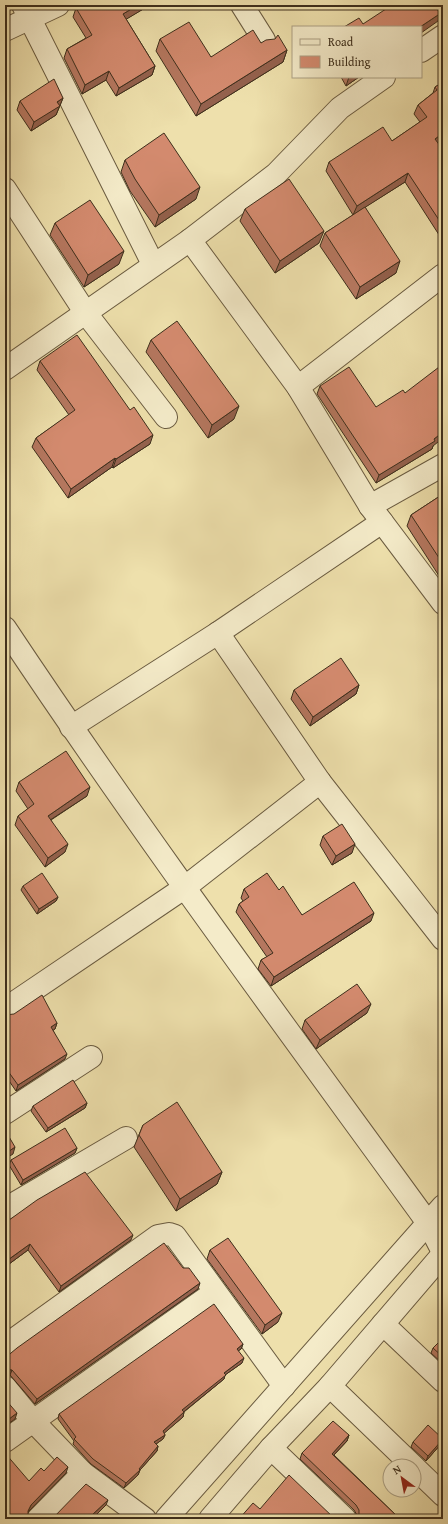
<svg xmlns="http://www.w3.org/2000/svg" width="448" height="1524" font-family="'Gentium Book Plus',serif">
<rect width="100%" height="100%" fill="#eee0ac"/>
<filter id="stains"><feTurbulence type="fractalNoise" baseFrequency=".005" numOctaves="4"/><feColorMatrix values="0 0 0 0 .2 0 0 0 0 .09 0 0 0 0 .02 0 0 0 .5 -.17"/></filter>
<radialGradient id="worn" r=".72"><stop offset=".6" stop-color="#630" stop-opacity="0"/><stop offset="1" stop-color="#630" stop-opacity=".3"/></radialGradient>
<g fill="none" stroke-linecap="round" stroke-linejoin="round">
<!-- minor casing -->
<g stroke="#6a5b40" stroke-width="24">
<g id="minor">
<path d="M 23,5 L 153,264"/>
<path d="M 242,5 L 264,40"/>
<path d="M 440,5 L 443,10"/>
<path d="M 5,30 L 58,5"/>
<path d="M 421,51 L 443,36"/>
<path d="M 5,189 L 85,312 L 166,417"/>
<path d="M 190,240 L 298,387 L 370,506 L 443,603"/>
<path d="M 5,369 L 190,240 L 276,174 L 340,108 L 384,77"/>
<path d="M 298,387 L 443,275"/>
<path d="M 370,506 L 443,465"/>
<path d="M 5,628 C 140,831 285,1026 428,1223 L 443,1252"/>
<path d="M 218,633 L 320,782 L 443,939"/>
<path d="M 71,727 L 218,633 L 382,522"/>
<path d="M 5,1009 L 184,888 L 320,782"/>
<path d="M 5,1113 L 91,1057"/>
<path d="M 5,1209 L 126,1138"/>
<path d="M 383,1324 L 443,1381"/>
<path d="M 5,1346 L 158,1236 L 169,1234 L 175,1236 L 284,1386"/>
<path d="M 330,1386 L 413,1466"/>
<path d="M 5,1387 L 33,1421 L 83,1473 L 145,1519"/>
<path d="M 5,1441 L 215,1292"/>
<path d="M 271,1448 L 345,1519"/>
<path d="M 414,1467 L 443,1495"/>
<path d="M 38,1519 L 83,1473"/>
<path d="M 166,1519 L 443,1206"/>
<path d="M 210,1519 L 271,1448 L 330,1386 L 443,1254"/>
</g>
</g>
<!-- minor -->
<use href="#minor" stroke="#f4ebc9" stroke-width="22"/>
</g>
<!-- wall -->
<g fill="#b5775f" stroke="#3e2f1c">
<path d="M 150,5 L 126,19 L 155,66 L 152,75 L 116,96 L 106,80 L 82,94 L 64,58 L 67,49 L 86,38 L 73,17 L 76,8 Z"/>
<path d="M 160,39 L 211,57 L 261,43 L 287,50 L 283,62 L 196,116 L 156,51 Z"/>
<path d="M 341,77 L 359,77 L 346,86 Z"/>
<path d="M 443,82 L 443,140 L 438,143 L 443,150 L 443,241 L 405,182 L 365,207 L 396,273 L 356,299 L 320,246 L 325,233 L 353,215 L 326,171 L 329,162 L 392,141 L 420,122 L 414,114 L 418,105 L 433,93 L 435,87 Z"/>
<path d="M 63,98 L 56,115 L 31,131 L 17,110 L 20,101 Z"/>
<path d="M 125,160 L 196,199 L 155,227 L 130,191 L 121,172 Z"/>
<path d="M 245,209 L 319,243 L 275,273 L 240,221 Z"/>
<path d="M 55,223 L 119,264 L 84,287 L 50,235 Z"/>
<path d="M 151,340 L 234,419 L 208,438 L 146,352 Z"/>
<path d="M 40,361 L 150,444 L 113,468 L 112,467 L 68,498 L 32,447 L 36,438 L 69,415 L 37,370 Z"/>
<path d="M 320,386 L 376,407 L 433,446 L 432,449 L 376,483 L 317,394 Z"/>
<path d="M 443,494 L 443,578 L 441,579 L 407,526 L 411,515 Z"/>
<path d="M 359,685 L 356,694 L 310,726 L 291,699 L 294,690 Z"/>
<path d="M 19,782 L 87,796 L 51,820 L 65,852 L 45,867 L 15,825 L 18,816 L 28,809 L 16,791 Z"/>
<path d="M 323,836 L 352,853 L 332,865 L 320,845 Z"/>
<path d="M 23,886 L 58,897 L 56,901 L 37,914 L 21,890 Z"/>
<path d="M 244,889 L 279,890 L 302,915 L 371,921 L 271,986 L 258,969 L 261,960 L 267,957 L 236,912 L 239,904 L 243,901 L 241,898 Z"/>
<path d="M 367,1013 L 316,1049 L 302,1029 L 305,1020 Z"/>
<path d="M 5,1015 L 57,1023 L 55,1029 L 53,1030 L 65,1059 L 16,1091 L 5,1075 Z"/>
<path d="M 87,1103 L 85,1108 L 46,1132 L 31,1111 L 33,1106 Z"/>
<path d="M 143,1125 L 222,1172 L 217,1184 L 176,1211 L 134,1147 Z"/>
<path d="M 77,1148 L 75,1153 L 21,1185 L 9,1165 L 11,1160 Z"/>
<path d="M 5,1223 L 131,1240 L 59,1292 L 28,1250 L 5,1267 Z"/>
<path d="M 210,1250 L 278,1322 L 262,1334 L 207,1259 Z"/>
<path d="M 198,1289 L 35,1404 L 10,1375 L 5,1375 L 5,1358 Z"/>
<path d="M 443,1338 L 443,1364 L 431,1353 L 433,1348 Z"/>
<path d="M 243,1344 L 241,1349 L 238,1351 L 242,1363 L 225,1375 L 224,1379 L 184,1412 L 183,1417 L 164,1433 L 165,1435 L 163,1439 L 156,1444 L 158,1446 L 157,1451 L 140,1470 L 138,1475 L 124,1488 L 91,1464 L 73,1444 L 74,1441 L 58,1419 L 59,1414 Z"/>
<path d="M 349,1435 L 347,1441 L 334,1455 L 400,1519 L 357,1519 L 357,1515 L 354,1510 L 300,1459 L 302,1453 Z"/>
<path d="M 413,1442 L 441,1444 L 426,1461 L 411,1447 Z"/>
</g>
<!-- shaded-wall -->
<g fill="#94614d" stroke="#3e2f1c">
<path d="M 138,5 L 150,5 L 120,23 L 123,14 Z"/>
<path d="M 441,13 L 438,21 L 421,33 L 421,27 L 420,27 Z"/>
<path d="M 287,50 L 283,62 L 196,116 L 201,104 Z"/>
<path d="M 155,66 L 152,75 L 116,96 L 119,88 Z"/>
<path d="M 109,71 L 106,80 L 82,94 L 85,85 Z"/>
<path d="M 349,77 L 359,77 L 346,86 Z"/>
<path d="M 63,98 L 56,115 L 31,131 L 34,122 L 57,102 Z"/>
<path d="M 443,133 L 443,140 L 432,148 L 435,139 Z"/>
<path d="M 408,173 L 405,182 L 353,215 L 357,206 Z"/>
<path d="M 200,187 L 196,199 L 155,227 L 159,215 Z"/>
<path d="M 324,231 L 319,243 L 275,273 L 280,261 Z"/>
<path d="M 124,251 L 119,264 L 84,287 L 88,275 Z"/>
<path d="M 400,261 L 396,273 L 356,299 L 360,287 Z"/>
<path d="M 239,406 L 234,419 L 208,438 L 212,425 Z"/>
<path d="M 443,432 L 443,438 L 433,446 L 432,449 L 376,483 L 379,475 L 434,439 Z"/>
<path d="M 153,435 L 150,444 L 113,468 L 116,459 Z"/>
<path d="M 115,458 L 112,467 L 68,498 L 71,489 Z"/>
<path d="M 359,685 L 356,694 L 310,726 L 313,717 Z"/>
<path d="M 90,787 L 87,796 L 44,824 L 48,816 Z"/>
<path d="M 68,844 L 65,852 L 45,867 L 48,858 Z"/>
<path d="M 355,844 L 352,853 L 332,865 L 336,856 Z"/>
<path d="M 58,897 L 56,901 L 37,914 L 39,909 Z"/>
<path d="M 374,913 L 371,921 L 271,986 L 274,977 Z"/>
<path d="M 371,1004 L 367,1013 L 316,1049 L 320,1040 Z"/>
<path d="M 57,1023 L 55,1029 L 49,1033 L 51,1027 Z"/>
<path d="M 67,1054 L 65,1059 L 16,1091 L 18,1085 Z"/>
<path d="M 87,1103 L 85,1108 L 46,1132 L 48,1128 Z"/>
<path d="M 15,1147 L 13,1154 L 5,1159 L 5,1154 Z"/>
<path d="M 77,1148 L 75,1153 L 21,1185 L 23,1180 Z"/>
<path d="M 222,1172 L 217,1184 L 176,1211 L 180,1199 Z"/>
<path d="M 133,1235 L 131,1240 L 59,1292 L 61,1286 Z"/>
<path d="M 30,1244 L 28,1250 L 5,1267 L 5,1262 Z"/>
<path d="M 200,1283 L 198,1289 L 35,1404 L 37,1399 Z"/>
<path d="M 282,1313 L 278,1322 L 262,1334 L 265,1325 Z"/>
<path d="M 243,1344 L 241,1349 L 235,1353 L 237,1349 Z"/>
<path d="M 244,1358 L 242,1363 L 225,1375 L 224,1379 L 181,1414 L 182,1410 L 224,1373 Z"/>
<path d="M 5,1369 L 12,1370 L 10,1375 L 5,1375 Z"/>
<path d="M 184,1412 L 183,1417 L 161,1436 L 163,1431 Z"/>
<path d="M 17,1413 L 15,1419 L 5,1426 L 5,1422 Z"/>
<path d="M 165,1435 L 163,1439 L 152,1447 L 154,1442 Z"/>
<path d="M 349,1435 L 347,1441 L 330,1459 L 332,1454 Z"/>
<path d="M 443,1439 L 441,1444 L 426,1461 L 428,1456 Z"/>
<path d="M 158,1446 L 157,1451 L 140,1470 L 138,1475 L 124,1488 L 126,1483 Z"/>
<path d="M 68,1467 L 66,1473 L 29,1511 L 26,1516 L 31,1505 Z"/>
<path d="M 108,1500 L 106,1505 L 92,1519 L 90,1519 L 92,1515 Z"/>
</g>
<!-- building -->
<g fill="#d38a6e" stroke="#3e2f1c">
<path d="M 81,5 L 138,5 L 123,14 L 155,66 L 119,88 L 109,71 L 85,85 L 67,49 L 92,35 L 76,8 Z"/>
<path d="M 392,5 L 434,5 L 435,8 L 441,13 L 420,27 L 344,27 L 359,18 L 363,24 Z"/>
<path d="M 189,22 L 211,57 L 253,30 L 261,43 L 266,40 L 275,39 L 278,35 L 287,50 L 201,104 L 160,39 Z"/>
<path d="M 54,79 L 63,98 L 57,102 L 60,106 L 34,122 L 20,101 Z"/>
<path d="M 443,82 L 443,133 L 435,139 L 443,150 L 443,226 L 408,173 L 357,206 L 329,162 L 383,127 L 392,141 L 427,117 L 418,105 L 437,90 L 435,87 Z"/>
<path d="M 164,133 L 200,187 L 159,215 L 135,179 L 125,160 Z"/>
<path d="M 289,179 L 324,231 L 280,261 L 245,209 Z"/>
<path d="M 90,200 L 124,251 L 88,275 L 55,223 Z"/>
<path d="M 365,207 L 400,261 L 360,287 L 325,233 Z"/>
<path d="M 177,321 L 239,406 L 212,425 L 151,340 Z"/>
<path d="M 77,335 L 130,410 L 134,407 L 153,435 L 116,459 L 115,458 L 71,489 L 36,438 L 75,410 L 40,361 Z"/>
<path d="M 443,364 L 443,432 L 434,439 L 435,441 L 379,475 L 320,386 L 349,367 L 376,407 L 403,390 L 405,393 Z"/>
<path d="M 443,494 L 443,564 L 411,515 Z"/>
<path d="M 341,658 L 359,685 L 313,717 L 294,690 Z"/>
<path d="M 66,751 L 90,787 L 48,816 L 68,844 L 48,858 L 18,816 L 34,804 L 19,782 Z"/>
<path d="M 342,824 L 355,844 L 336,856 L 323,836 Z"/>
<path d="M 42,873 L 58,897 L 39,909 L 23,886 Z"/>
<path d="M 267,873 L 279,890 L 283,886 L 302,915 L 354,882 L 374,913 L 274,977 L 261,960 L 273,953 L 239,904 L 249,897 L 244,889 Z"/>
<path d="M 357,984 L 371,1004 L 320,1040 L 305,1020 Z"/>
<path d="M 42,995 L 57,1023 L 51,1027 L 67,1054 L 18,1085 L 5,1067 L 5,1026 L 6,1026 L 5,1024 L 5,1015 L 14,1014 Z"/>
<path d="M 73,1080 L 87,1103 L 48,1128 L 33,1106 Z"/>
<path d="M 177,1102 L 222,1172 L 180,1199 L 139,1135 L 143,1125 Z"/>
<path d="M 65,1128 L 77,1148 L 23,1180 L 11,1160 Z"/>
<path d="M 5,1130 L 15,1147 L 5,1154 Z"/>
<path d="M 85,1172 L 133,1235 L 61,1286 L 30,1244 L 5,1262 L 5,1223 L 37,1200 Z"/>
<path d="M 228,1238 L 282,1313 L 265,1325 L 210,1250 Z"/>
<path d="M 164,1243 L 183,1268 L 189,1268 L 200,1283 L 37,1399 L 12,1370 L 5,1369 L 5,1358 L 17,1348 Z"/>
<path d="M 214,1304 L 243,1344 L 237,1349 L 244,1358 L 224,1373 L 226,1375 L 182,1410 L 184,1412 L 163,1431 L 165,1435 L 154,1442 L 158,1446 L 139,1469 L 140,1470 L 126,1483 L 93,1459 L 74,1439 L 76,1437 L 59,1414 Z"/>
<path d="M 443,1338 L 443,1357 L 433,1348 Z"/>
<path d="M 5,1399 L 17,1413 L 5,1422 Z"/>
<path d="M 333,1421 L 349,1435 L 332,1454 L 400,1519 L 358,1519 L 359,1516 L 359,1510 L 356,1505 L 302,1453 Z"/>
<path d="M 428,1425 L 443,1439 L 428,1456 L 413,1442 Z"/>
<path d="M 5,1453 L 29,1481 L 41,1468 L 44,1471 L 57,1457 L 68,1467 L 31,1505 L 28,1511 L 28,1517 L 29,1519 L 5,1519 Z"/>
<path d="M 289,1475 L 335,1519 L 239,1519 L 253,1503 L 260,1509 Z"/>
<path d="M 86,1484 L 108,1500 L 92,1515 L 93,1516 L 90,1519 L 52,1519 Z"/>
<path d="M 443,1513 L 443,1519 L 438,1519 Z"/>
</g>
<!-- margin -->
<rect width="448" height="1524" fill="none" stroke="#eee0ac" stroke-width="20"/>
<rect x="6" y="6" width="436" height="1512" fill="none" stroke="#3e2f1c" stroke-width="2"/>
<rect x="10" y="10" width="428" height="1504" fill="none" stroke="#3e2f1c"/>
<!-- legend -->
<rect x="292" y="26" width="130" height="52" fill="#f4ebc9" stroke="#aba084"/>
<rect x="300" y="39" width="20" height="6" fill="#f4ebc9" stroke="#aba084"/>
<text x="328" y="46" font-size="12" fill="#3e2f1c">Road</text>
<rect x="300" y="56" width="20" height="12" fill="#d38a6e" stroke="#aba084"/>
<text x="328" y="66" font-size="12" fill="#3e2f1c">Building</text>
<!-- north arrow -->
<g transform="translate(402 1478) rotate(328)"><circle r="19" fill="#f4ebc9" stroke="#aba084"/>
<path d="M0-3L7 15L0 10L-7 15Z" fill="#8f2418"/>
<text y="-6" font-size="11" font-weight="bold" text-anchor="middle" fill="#3e2f1c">N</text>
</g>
<rect width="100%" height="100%" filter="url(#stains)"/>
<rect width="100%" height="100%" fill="url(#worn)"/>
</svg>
